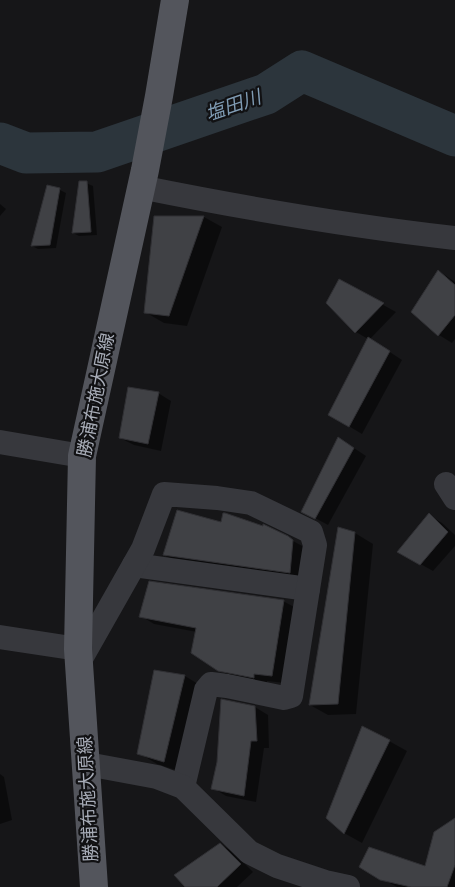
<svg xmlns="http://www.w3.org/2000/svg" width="455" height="887" font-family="Quicksand,'Noto Sans JP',sans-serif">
<rect width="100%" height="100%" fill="#161618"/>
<!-- shadow -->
<g fill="#0007">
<path d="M 86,183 L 93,186 L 97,235 L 79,236 L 73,233 Z"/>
<path d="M 48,187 L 60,190 L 66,193 L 56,248 L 38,249 L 32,246 Z"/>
<path d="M 0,204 L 6,209 L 0,216 Z"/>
<path d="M 156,217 L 204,217 L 222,227 L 187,326 L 164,323 L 145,312 Z"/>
<path d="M 439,271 L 455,282 L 455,339 L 452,343 L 439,335 L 413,312 Z"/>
<path d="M 340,281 L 396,312 L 370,339 L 402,360 L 362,434 L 330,415 L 368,339 L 356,332 L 328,303 Z"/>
<path d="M 158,393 L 171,401 L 161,451 L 134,445 L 120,438 Z"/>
<path d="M 339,438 L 366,456 L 328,525 L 302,511 Z"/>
<path d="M 429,515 L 442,523 L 455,535 L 455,546 L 433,571 L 399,552 Z"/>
<path d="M 355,533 L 373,544 L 356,714 L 328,715 L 310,705 Z"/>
<path d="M 293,541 L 306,548 L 303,579 L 177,562 L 164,555 Z"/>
<path d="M 283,601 L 296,608 L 285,683 L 267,681 L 267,684 L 232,678 L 219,670 L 197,632 L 154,624 L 141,616 Z"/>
<path d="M 155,672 L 185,676 L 203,687 L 182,772 L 157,764 L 139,753 Z"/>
<path d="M 255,707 L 268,715 L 269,748 L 264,748 L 256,802 L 226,796 L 213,788 Z"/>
<path d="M 389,741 L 407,751 L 362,843 L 344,833 Z"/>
<path d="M 0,774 L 4,777 L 12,820 L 0,824 Z"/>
<path d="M 455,820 L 455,887 L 397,887 L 361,867 L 426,868 Z"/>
<path d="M 220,844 L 233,852 L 253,872 L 237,887 L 187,887 Z"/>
</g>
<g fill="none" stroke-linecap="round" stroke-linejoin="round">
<!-- river -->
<path stroke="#2c353c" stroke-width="41" d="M 0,143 L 26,153 L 97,152 L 266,94 L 302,71 L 455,136"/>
</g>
<!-- building -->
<g fill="#404145" stroke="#303034">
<path d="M 79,181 L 87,181 L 91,232 L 72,233 Z"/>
<path d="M 47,185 L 60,188 L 50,245 L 31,246 Z"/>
<path d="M 154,216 L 204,216 L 169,316 L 144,313 Z"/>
<path d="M 438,270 L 455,285 L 455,315 L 438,336 L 411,312 Z"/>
<path d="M 339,279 L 384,303 L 355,333 L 326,303 Z"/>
<path d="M 368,337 L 390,351 L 349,427 L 328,415 Z"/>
<path d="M 128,387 L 159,392 L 148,444 L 119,438 Z"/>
<path d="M 338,437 L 354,448 L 315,519 L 301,512 Z"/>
<path d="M 177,510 L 221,522 L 223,513 L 225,513 L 263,526 L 263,524 L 288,536 L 293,540 L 290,573 L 163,555 Z"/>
<path d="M 429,513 L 448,532 L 420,565 L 397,552 Z"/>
<path d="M 338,527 L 355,532 L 338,704 L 309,705 Z"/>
<path d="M 149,581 L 284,600 L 272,676 L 254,674 L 254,678 L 218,671 L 191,653 L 196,628 L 139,617 Z"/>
<path d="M 154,670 L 185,675 L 164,762 L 137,754 Z"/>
<path d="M 221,699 L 255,706 L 257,741 L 251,741 L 244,796 L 211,789 L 217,762 Z"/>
<path d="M 362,726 L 390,740 L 344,834 L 326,818 Z"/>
<path d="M 455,818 L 455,865 L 447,887 L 411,887 L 380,880 L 359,867 L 369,847 L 425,866 L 434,832 Z"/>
<path d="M 220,843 L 241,864 L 217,887 L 185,887 L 174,875 Z"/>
</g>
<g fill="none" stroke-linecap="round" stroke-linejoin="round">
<!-- minor -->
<g stroke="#37383d" stroke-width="24">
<path d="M 140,187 C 244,208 349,226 455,238"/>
<path d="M 0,442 L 82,456"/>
<path d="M 446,484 L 455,498"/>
<path d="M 134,565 L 308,589"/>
<path d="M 0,637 L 78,649"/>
<path d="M 79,662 L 143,549 L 164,494 L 217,498 L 251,503 L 311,532 L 315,545 L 291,696 L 284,698 L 227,686 L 211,684 L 206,690 L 183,787"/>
<path d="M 87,764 L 157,777 L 183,787 L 249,852 L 277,866 L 325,882 L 348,887"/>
</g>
<!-- major -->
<path stroke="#53555c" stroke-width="28" d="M 94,887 L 78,649 L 82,456 L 145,170 L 159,96 L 175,0"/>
</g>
<g text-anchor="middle" stroke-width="4.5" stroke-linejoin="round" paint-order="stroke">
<!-- street labels -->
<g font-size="18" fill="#a8adb8" stroke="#111113">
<text transform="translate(96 395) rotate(-79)" y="6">勝浦布施大原線</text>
<text transform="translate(88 799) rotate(-93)" y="6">勝浦布施大原線</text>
</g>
<!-- water labels -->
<g font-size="19" font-style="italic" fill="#7f9bb3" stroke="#111113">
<text transform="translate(233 105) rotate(-19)" y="7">塩田川</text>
</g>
</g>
</svg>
